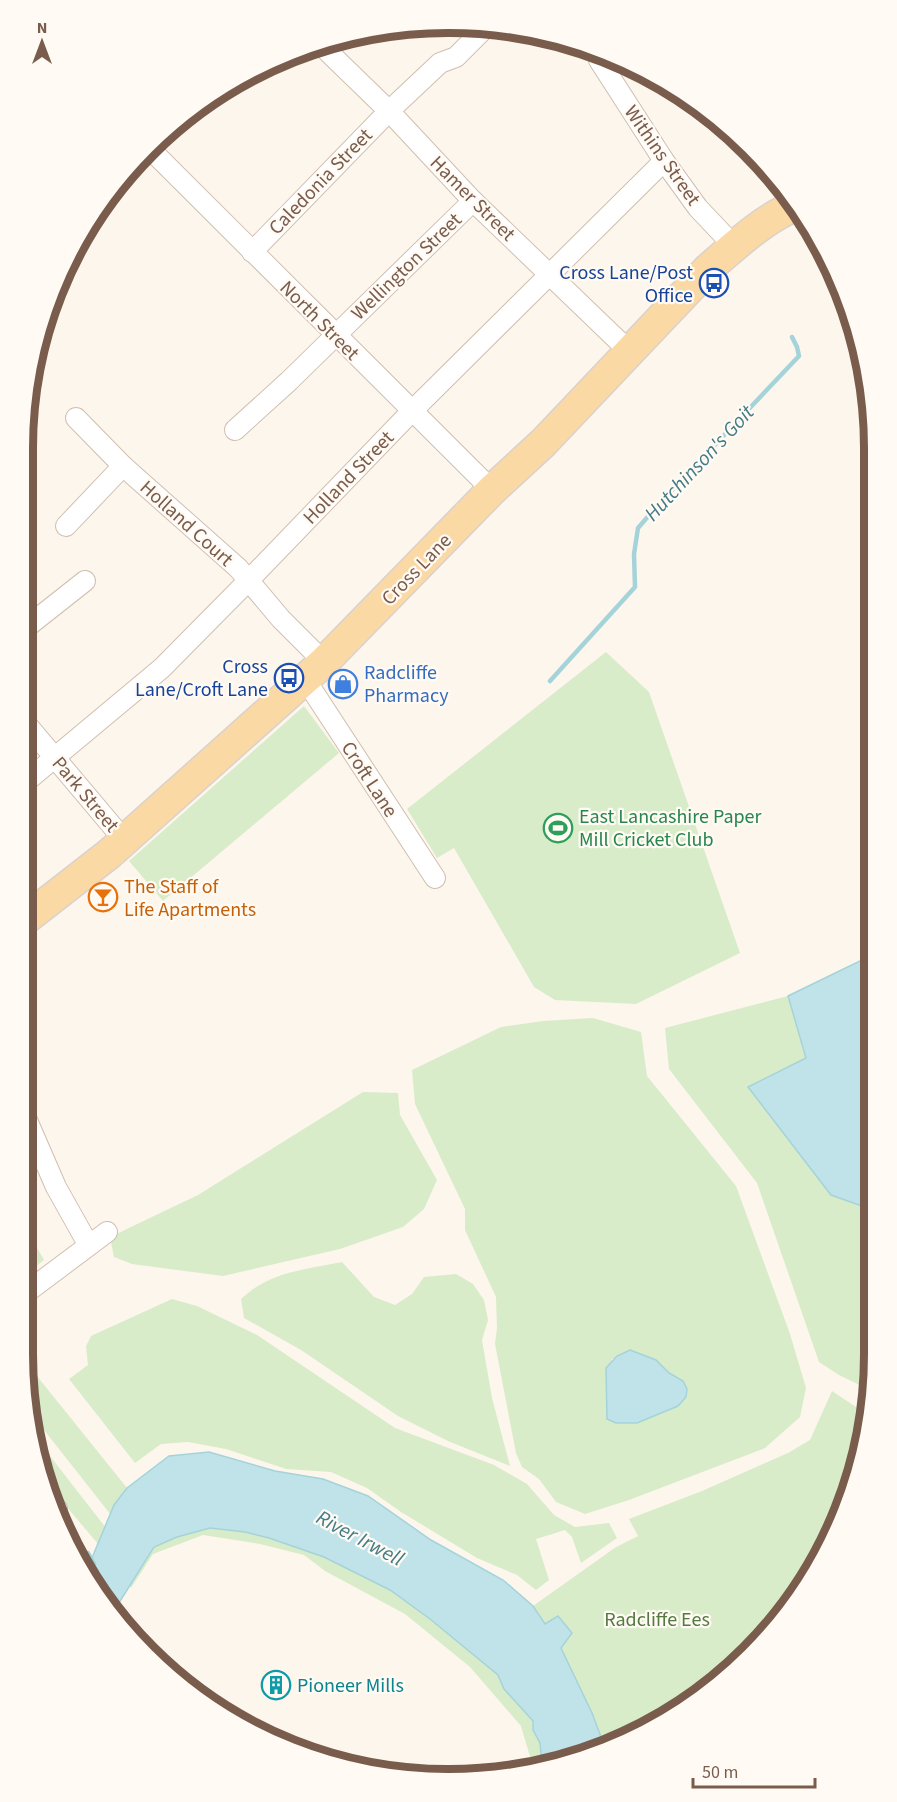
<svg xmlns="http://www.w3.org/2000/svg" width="897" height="1802" font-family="'Source Sans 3',sans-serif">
<rect width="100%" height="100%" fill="#fdf6ec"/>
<!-- green -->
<g fill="#d8ecc9" fill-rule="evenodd">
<path d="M 606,652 L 649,692 L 740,953 L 636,1004 L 555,1000 L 534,987 L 454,848 L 437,858 L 407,809 Z"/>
<path d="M 304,706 L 339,753 L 163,901 L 129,861 Z"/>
<path d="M 788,996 L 806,1058 L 749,1087 L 831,1195 L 873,1210 L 874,1381 L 872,1391 L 839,1375 L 819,1362 L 757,1183 L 669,1069 L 665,1028 Z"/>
<path d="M 593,1018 L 641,1032 L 647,1076 L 736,1186 L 790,1334 L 806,1388 L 800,1417 L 765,1448 L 629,1500 L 585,1514 L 556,1502 L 539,1479 L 522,1467 L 516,1453 L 495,1344 L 497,1328 L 496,1297 L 465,1230 L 465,1209 L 415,1104 L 412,1070 L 501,1027 L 543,1021 ZM 630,1350 L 656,1360 L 669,1373 L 611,1360 Z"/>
<path d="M 363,1092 L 398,1093 L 400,1115 L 437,1180 L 424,1209 L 403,1227 L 340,1249 L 223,1276 L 132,1264 L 114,1257 L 110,1237 L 198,1195 Z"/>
<path d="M 23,1223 L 44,1260 L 23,1276 Z"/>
<path d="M 342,1262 L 374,1297 L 395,1305 L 412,1294 L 424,1277 L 456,1274 L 473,1284 L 484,1300 L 488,1320 L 482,1340 L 492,1398 L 510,1466 L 448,1441 L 398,1416 L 301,1350 L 244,1318 L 241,1299 C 271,1271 304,1270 342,1262 Z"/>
<path d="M 172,1299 L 197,1306 L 257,1335 L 395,1428 L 494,1465 L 527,1484 L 554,1515 L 575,1527 L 609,1523 L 617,1538 L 581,1563 L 572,1537 L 565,1530 L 536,1539 L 549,1580 L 536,1590 L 517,1575 L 477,1558 L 401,1512 L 367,1488 L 331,1472 L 286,1469 L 226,1449 L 188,1442 L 161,1444 L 135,1463 L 69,1379 L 88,1365 L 86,1346 L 91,1336 Z"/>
<path d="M 24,1360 L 127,1488 L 114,1505 L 111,1515 L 33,1416 Z"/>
<path d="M 832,1391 L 868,1415 L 860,1463 L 831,1542 L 750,1654 L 637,1736 L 604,1745 C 586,1695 563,1651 533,1606 L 616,1547 L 638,1536 L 629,1519 L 702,1491 L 788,1453 L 810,1440 Z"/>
<path d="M 36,1438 L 106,1528 L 99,1545 L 43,1479 Z"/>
<path d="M 210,1528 L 245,1532 L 269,1538 L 324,1557 L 390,1590 L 430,1619 L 498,1675 L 504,1689 L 533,1721 L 533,1730 L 540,1743 L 542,1764 L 533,1767 L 521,1726 L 470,1667 L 405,1614 L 325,1571 L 304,1555 L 260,1544 L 203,1535 L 153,1554 L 131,1588 L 129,1584 L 154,1547 L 177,1537 Z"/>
</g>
<!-- water -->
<g fill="#bfe3e8" stroke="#a5d3da" stroke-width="1.5">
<path d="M 866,958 L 872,959 L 873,1210 L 831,1195 L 748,1087 L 806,1058 L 788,996 Z"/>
<path d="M 630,1350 L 656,1360 L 669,1373 L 683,1381 L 687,1389 L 686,1397 L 678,1406 L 637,1423 L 616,1423 L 607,1419 L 606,1368 L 617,1356 Z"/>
<path d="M 209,1452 L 275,1471 L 323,1479 L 368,1496 L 431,1540 L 503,1580 L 533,1606 L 545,1624 L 558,1616 L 572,1633 L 561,1648 L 592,1713 L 604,1745 L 542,1764 L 540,1743 L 533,1730 L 533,1721 L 504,1689 L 498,1675 L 430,1619 L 390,1590 L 324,1557 L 269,1538 L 245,1532 L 210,1528 L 177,1537 L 154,1547 L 112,1614 L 87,1570 L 114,1505 L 127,1488 L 169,1456 Z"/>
</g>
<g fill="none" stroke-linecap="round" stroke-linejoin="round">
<!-- stream -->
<g stroke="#a5d3da" stroke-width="4.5">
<path d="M 550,681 L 635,587 L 634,554 L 638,528 L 657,506 L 799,356 L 797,347 L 792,337"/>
<path d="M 88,1553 L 94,1564"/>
</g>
<!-- minor casing -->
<g stroke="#d1beb0" stroke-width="22">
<g id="minor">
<path d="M 319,43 L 389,111 L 473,201 L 629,351"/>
<path d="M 605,54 L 599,60 L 664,161 L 698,208 L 734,246"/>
<path d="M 149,148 L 492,490"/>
<path d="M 252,252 L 389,111 L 440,63 L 456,57 L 488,25"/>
<path d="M 76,418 L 123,466 L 238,568 L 281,619 L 324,662"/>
<path d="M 235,430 L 289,381 L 473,201"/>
<path d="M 66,526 L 123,466"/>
<path d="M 23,630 L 85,581"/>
<path d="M 305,679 L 435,878"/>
<path d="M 23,720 L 124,840"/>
<path d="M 23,784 L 162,668 L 248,581 L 411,412 L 664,161"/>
<path d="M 23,1111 L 56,1187 L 84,1237"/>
<path d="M 23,1295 L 107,1232"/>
<path d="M 51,1502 L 57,1509"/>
</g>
</g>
<!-- primary casing -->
<g stroke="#dad1cd" stroke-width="33">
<path id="primary" d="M 23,921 L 109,854 L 324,662 L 492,490 L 543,443 L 708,269 C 731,249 768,215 796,206"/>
</g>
<!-- minor -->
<use href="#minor" stroke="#fff" stroke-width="20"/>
<!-- primary -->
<use href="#primary" stroke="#fbd9a5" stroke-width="30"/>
</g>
<!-- icons -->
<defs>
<g id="bus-ring" transform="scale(1.5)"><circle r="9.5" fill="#fffaf3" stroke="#1a4fb4" stroke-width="1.5"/><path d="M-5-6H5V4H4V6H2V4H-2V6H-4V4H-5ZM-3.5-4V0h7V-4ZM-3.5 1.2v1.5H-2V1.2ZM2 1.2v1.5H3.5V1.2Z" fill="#1a4fb4"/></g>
<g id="shop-ring" transform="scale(1.5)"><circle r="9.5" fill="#fffaf3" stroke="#3f7fe0" stroke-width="1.5"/><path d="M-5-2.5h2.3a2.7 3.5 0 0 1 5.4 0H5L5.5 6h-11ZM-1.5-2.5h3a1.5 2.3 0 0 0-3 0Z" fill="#3f7fe0"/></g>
<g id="stadium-ring" transform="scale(1.5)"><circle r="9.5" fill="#fffaf3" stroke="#2e9e5b" stroke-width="1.5"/><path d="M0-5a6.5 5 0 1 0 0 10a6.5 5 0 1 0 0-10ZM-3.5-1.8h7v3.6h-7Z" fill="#2e9e5b"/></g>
<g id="bar-ring" transform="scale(1.5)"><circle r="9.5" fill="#fffaf3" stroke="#e8710a" stroke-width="1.5"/><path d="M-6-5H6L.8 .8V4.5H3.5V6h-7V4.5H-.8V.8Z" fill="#e8710a"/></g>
<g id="building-ring" transform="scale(1.5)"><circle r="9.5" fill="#fffaf3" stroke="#0f9aa8" stroke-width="1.5"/><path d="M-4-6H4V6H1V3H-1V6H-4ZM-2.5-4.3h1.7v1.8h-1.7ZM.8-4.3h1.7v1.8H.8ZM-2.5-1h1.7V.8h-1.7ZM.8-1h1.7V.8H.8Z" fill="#0f9aa8"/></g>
</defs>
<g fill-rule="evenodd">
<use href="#bus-ring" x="714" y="283"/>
<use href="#bus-ring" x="289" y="678"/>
<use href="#shop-ring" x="343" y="684"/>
<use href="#stadium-ring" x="558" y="828"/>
<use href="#bar-ring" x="103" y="897"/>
<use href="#building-ring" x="276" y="1685"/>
</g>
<g text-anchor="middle" stroke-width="4.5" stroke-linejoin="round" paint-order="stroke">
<!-- street labels -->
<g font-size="20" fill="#7a5c4d" stroke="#fffaf3">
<text transform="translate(663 155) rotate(55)" y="7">Withins Street</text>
<text transform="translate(320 181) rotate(-46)" y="7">Caledonia Street</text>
<text transform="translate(473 198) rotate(45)" y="7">Hamer Street</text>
<text transform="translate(406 266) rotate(-44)" y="7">Wellington Street</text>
<text transform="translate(320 320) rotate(45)" y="7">North Street</text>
<text transform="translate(348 477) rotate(-46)" y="7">Holland Street</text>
<text transform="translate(187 523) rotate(42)" y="7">Holland Court</text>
<text transform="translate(416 569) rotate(-46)" y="7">Cross Lane</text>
<text transform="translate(370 779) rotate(57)" y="7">Croft Lane</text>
<text transform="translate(86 794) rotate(50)" y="7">Park Street</text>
</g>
<!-- transit labels -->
<g font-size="20" fill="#164399" stroke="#fffaf3" text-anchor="end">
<text x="693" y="279">Cross Lane/Post<tspan x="693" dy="23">Office</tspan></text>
<text x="268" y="673">Cross<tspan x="268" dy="23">Lane/Croft Lane</tspan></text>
</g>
<!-- shop labels -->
<g font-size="20" fill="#366cbe" stroke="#fffaf3" text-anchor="start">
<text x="364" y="679">Radcliffe<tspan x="364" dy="23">Pharmacy</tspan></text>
</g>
<!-- leisure labels -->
<g font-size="20" fill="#27864d" stroke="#fffaf3" text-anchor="start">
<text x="579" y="823">East Lancashire Paper<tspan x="579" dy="23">Mill Cricket Club</tspan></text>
</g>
<!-- food labels -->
<g font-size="20" fill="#c56008" stroke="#fffaf3" text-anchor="start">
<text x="124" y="893">The Staff of<tspan x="124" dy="23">Life Apartments</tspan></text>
</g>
<!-- park labels -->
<g font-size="20" fill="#537a41" stroke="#fffaf3">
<text x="657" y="1626">Radcliffe Ees</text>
</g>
<!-- culture labels -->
<g font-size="20" fill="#0d838f" stroke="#fffaf3" text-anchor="start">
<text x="297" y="1692">Pioneer Mills</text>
</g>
<!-- water labels -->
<g font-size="21" font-style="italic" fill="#437c86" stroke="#fffaf3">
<text transform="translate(699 463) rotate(-47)" y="7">Hutchinson's Goit</text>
<text transform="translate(360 1538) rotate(28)" y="7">River Irwell</text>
</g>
</g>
<!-- crop -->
<path d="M0 0H897V1802H0ZM448 33H449A415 415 0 0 1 864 448V1354A415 415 0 0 1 449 1769H448A415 415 0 0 1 33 1354V448A415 415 0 0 1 448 33Z" fill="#fffaf3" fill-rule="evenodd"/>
<path fill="none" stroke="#7a5c4d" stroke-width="8" d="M448 33H449A415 415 0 0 1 864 448V1354A415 415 0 0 1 449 1769H448A415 415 0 0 1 33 1354V448A415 415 0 0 1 448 33Z"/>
<!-- north arrow -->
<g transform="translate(42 42)" stroke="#fffaf3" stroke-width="4.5" paint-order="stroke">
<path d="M0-4.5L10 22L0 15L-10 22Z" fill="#7a5c4d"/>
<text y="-9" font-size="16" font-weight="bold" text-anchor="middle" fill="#7a5c4d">N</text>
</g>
<!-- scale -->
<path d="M693 1778v9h122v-9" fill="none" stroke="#7a5c4d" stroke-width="3"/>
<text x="702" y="1778" font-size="18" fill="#7a5c4d" stroke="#fffaf3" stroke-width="4.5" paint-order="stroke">50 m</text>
</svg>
